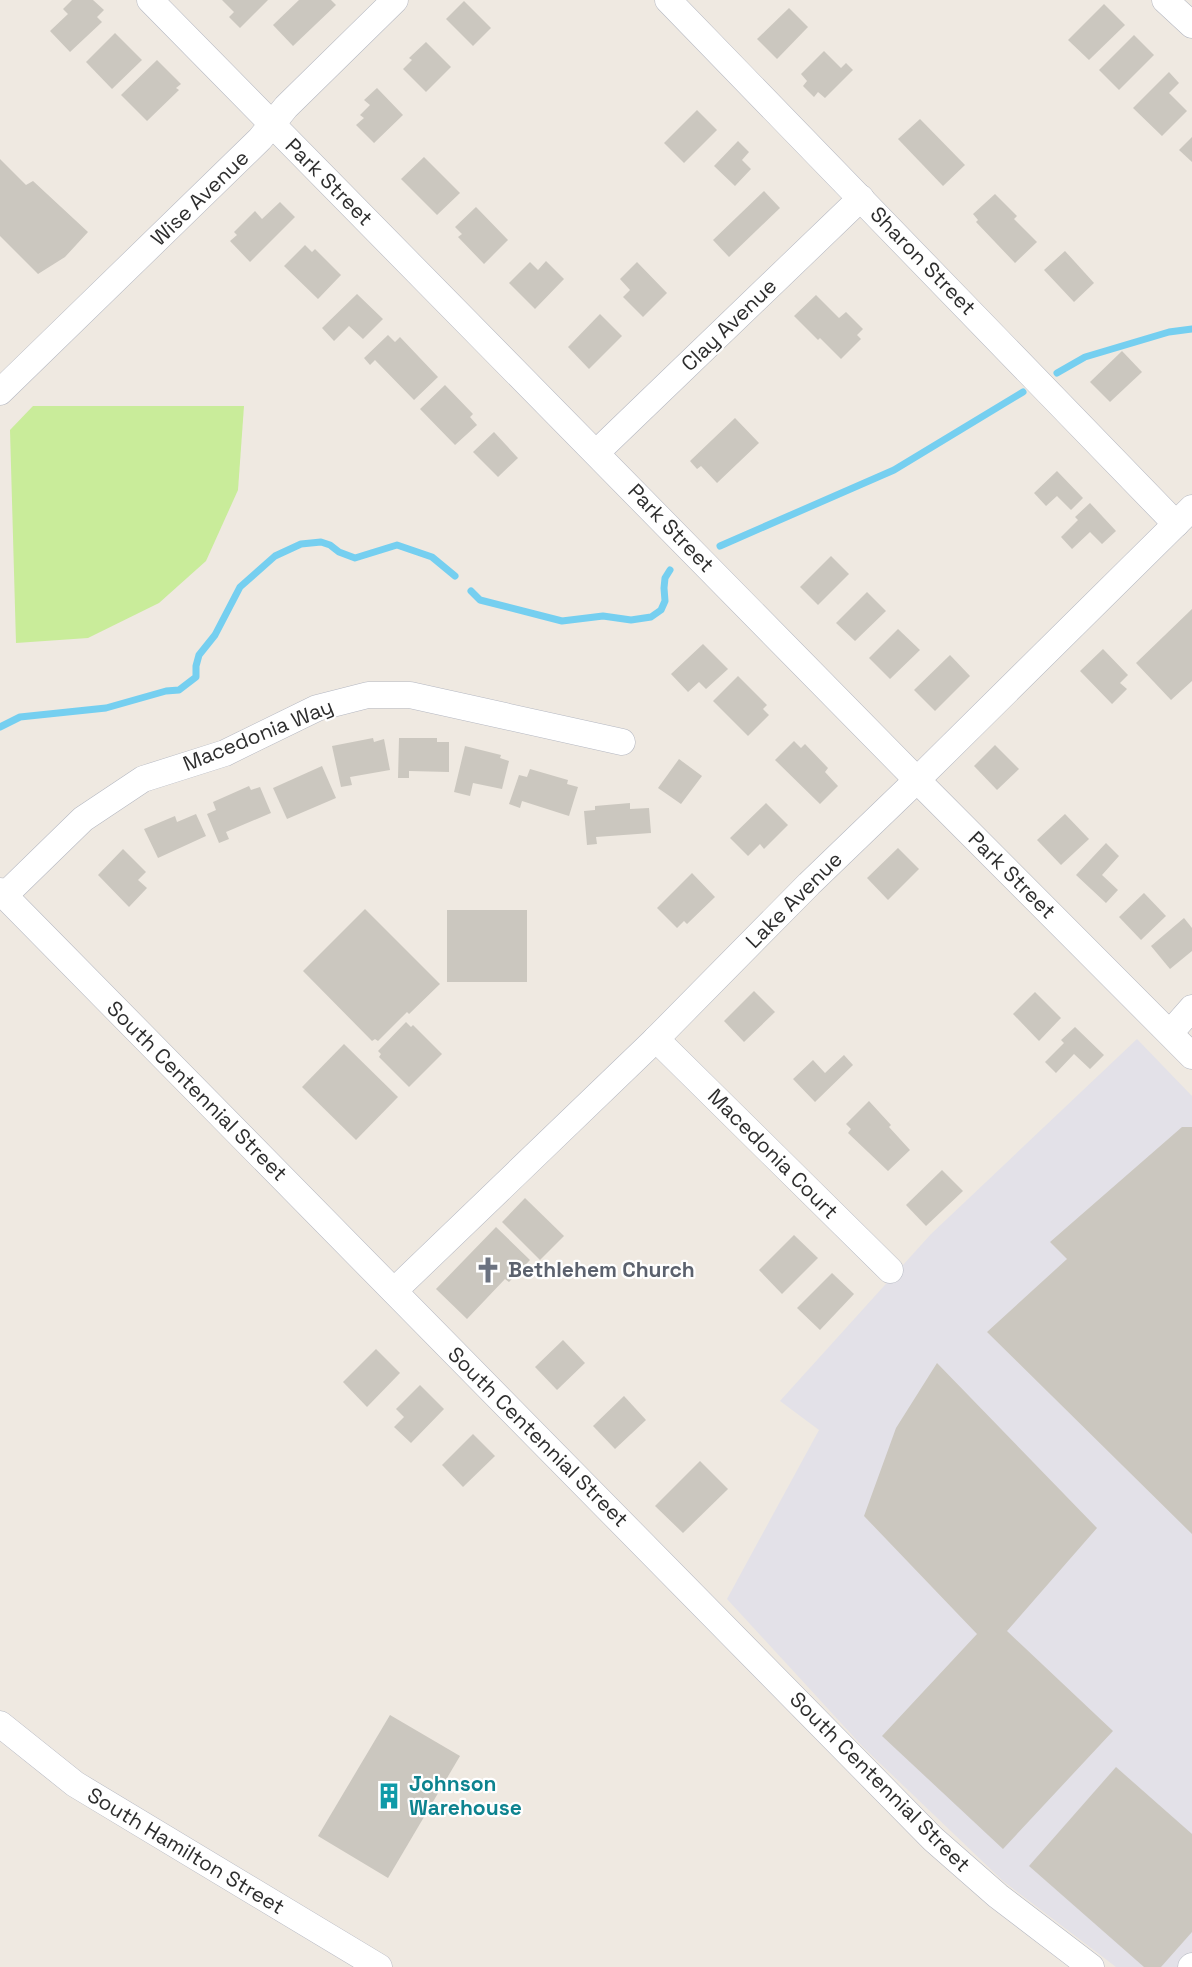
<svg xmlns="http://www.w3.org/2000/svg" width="1192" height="1967" font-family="'Space Grotesk',sans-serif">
<rect width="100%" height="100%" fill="#efe9e1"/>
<!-- industrial -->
<path fill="#e3e1e8" d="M 1137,1039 L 1192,1096 L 1192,1967 L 1116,1967 L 1003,1881 L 863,1747 L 727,1599 L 819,1430 L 780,1401 L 931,1234 Z"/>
<!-- pitch -->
<path fill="#c9ec9a" d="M 33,406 L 244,406 L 238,490 L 206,561 L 159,603 L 88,638 L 16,643 L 10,430 Z"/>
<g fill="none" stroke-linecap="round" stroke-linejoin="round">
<!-- stream -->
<g stroke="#75cff0" stroke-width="7">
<path d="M 1057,373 L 1085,357 L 1169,332 L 1192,329"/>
<path d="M 720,546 L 894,470 L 1023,392"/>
<path d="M 471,591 L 480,600 L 562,621 L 603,616 L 631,620 L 651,617 L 661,610 L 665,601 L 664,588 L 665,578 L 670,570"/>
<path d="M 0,727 L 20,717 L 106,708 L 166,691 L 179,690 L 196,677 L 196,666 L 199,655 L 215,635 L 240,587 L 275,556 L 301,544 L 321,542 L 330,545 L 339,552 L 355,558 L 397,545 L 432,557 L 455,576"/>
</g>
</g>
<!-- building -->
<g fill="#cbc7bf">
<path d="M 72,0 L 93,0 L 104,10 L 97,17 L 102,22 L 70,52 L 50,31 L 68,14 L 63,9 Z"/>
<path d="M 222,0 L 268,0 L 240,28 L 229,17 L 234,12 Z"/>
<path d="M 299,0 L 331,0 L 336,5 L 293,46 L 273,25 Z"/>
<path d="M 464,1 L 491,28 L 473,46 L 446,19 Z"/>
<path d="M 1104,4 L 1125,25 L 1089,60 L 1068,40 Z"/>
<path d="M 789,8 L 808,27 L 777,59 L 757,39 Z"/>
<path d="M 115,33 L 142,60 L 112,89 L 86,62 Z"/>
<path d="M 1134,35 L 1154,55 L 1119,90 L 1099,70 Z"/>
<path d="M 426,42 L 451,67 L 426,92 L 403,69 L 412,60 L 409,58 Z"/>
<path d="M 824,51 L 841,68 L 846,63 L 853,70 L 825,98 L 818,92 L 814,97 L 803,86 L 807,81 L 801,74 Z"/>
<path d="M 157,60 L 181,84 L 176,88 L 179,90 L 147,121 L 121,95 Z"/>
<path d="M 1169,72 L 1179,83 L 1169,93 L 1187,111 L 1162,136 L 1133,108 Z"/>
<path d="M 377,88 L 403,115 L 374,143 L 356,125 L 364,118 L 360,115 L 370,105 L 364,100 Z"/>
<path d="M 697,110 L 717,130 L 684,163 L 664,143 Z"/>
<path d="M 920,119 L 965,165 L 943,186 L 898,139 Z"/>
<path d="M 1192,137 L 1192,162 L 1179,150 Z"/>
<path d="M 738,141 L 749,152 L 742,160 L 751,169 L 735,186 L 714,166 Z"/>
<path d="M 424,157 L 460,193 L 437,215 L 401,179 Z"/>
<path d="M 0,159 L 26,185 L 33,181 L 88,232 L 65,257 L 38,274 L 0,236 Z"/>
<path d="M 764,191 L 780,208 L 729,257 L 713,240 Z"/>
<path d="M 995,194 L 1017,216 L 1014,219 L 1037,242 L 1015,263 L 976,222 L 978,220 L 973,214 Z"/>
<path d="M 280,202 L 295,217 L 250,262 L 230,241 L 237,235 L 234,232 L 255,211 L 262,219 Z"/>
<path d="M 476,207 L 508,240 L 484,264 L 458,237 L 462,234 L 455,227 Z"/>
<path d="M 305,245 L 312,252 L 315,249 L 341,275 L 318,299 L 284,266 Z"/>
<path d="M 1065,251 L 1094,283 L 1074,302 L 1044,270 Z"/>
<path d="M 546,261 L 564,279 L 535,309 L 509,283 L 530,262 L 538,270 Z"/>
<path d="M 637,262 L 667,293 L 643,317 L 623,297 L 630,290 L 620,279 Z"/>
<path d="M 357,294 L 383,319 L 363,339 L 349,326 L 334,341 L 322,328 Z"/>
<path d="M 816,295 L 839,318 L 846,312 L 863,329 L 857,335 L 861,339 L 841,359 L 820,338 L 818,340 L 794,316 Z"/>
<path d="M 600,314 L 622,336 L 589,369 L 568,347 Z"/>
<path d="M 388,335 L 395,342 L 400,337 L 438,377 L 414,400 L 375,360 L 370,365 L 364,358 Z"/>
<path d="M 1122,351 L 1142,372 L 1110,402 L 1090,382 Z"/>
<path d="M 445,385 L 473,414 L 470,417 L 477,425 L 455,445 L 420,409 Z"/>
<path d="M 735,418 L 759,443 L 717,483 L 701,466 L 697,469 L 690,461 Z"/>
<path d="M 494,432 L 518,458 L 498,477 L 473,452 Z"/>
<path d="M 1057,471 L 1083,498 L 1071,510 L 1057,496 L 1046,506 L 1034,493 Z"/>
<path d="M 1090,503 L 1116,531 L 1102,544 L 1090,532 L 1072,549 L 1061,537 L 1078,520 L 1075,517 Z"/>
<path d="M 831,556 L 849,574 L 818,605 L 800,587 Z"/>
<path d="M 867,592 L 886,611 L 855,641 L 836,623 Z"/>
<path d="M 1192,609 L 1192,681 L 1171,700 L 1136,663 Z"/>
<path d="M 898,629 L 920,650 L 890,679 L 869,658 Z"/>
<path d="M 703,644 L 728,669 L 706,689 L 699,682 L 688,692 L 671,674 Z"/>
<path d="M 1103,649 L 1128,675 L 1120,683 L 1127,689 L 1112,704 L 1080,671 Z"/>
<path d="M 950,655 L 970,676 L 935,711 L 914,690 Z"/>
<path d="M 738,676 L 767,705 L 763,709 L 769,715 L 748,736 L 713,701 Z"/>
<path d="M 373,738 L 374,742 L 384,739 L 390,770 L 350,777 L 352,785 L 341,787 L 332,746 Z"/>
<path d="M 399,738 L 437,738 L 437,742 L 449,742 L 449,772 L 409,771 L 409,778 L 398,778 Z"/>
<path d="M 794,741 L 801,748 L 805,744 L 828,768 L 825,772 L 838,786 L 820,804 L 775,760 Z"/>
<path d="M 995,745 L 1019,769 L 997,790 L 974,766 Z"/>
<path d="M 465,746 L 501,755 L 500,758 L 509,761 L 502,789 L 473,783 L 470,796 L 454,792 Z"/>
<path d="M 679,759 L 702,776 L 681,804 L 658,788 Z"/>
<path d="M 322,766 L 336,798 L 287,819 L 273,788 Z"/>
<path d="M 530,769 L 568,780 L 567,784 L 578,787 L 569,816 L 522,801 L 520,808 L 509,804 L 519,775 L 527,777 Z"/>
<path d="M 249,786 L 251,790 L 260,787 L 271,813 L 226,832 L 229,839 L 219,843 L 207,814 L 216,810 L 213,802 Z"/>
<path d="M 630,803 L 630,809 L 649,808 L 651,833 L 596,837 L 597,844 L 587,845 L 584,811 L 595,810 L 595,806 Z"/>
<path d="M 766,803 L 788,825 L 764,849 L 760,844 L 748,856 L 730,838 Z"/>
<path d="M 196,814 L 206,836 L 158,858 L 144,829 L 175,816 L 177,822 Z"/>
<path d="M 1065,814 L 1089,839 L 1061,865 L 1037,840 Z"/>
<path d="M 1106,843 L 1119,856 L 1102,875 L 1118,890 L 1106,903 L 1076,875 Z"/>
<path d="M 898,848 L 919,869 L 888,900 L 867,878 Z"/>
<path d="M 123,849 L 146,872 L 138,880 L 147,888 L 129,907 L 98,875 Z"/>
<path d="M 692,873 L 715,897 L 687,924 L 684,921 L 677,928 L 657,908 Z"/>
<path d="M 1144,893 L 1166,916 L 1141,940 L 1119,917 Z"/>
<path d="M 365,909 L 440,984 L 409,1014 L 407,1012 L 378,1041 L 375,1039 L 372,1041 L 303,971 Z"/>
<rect x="447" y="910" width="80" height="72"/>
<path d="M 1184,918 L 1192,928 L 1192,951 L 1170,969 L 1151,946 Z"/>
<path d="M 754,991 L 775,1012 L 744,1042 L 724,1021 Z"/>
<path d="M 1035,992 L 1061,1018 L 1039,1041 L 1013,1014 Z"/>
<path d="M 406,1022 L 411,1027 L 413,1025 L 442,1054 L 409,1087 L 379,1057 L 381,1054 L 378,1051 Z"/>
<path d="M 1075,1027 L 1104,1055 L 1090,1069 L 1074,1054 L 1056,1073 L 1045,1062 L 1064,1043 L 1061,1040 Z"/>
<path d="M 344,1044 L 398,1097 L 356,1140 L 302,1087 Z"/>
<path d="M 844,1055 L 853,1065 L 815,1102 L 793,1079 L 813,1060 L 825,1073 Z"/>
<path d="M 869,1101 L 891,1125 L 889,1127 L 910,1150 L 888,1171 L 848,1133 L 851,1129 L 846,1124 Z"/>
<path d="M 1182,1127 L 1192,1127 L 1192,1534 L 987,1332 L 1067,1259 L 1050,1242 Z"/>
<path d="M 942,1170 L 963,1191 L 926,1226 L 906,1205 Z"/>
<path d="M 525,1198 L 564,1236 L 540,1260 L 502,1222 Z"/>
<path d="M 496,1227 L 530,1260 L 509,1282 L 505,1279 L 467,1319 L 436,1289 Z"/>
<path d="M 794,1235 L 818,1258 L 782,1294 L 759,1270 Z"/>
<path d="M 832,1273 L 854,1294 L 820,1330 L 797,1308 Z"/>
<path d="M 563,1340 L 585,1363 L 557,1390 L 535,1367 Z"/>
<path d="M 376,1349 L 400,1373 L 367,1407 L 343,1382 Z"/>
<path d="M 937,1363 L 1097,1528 L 1007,1631 L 1113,1731 L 1003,1849 L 882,1736 L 977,1634 L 864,1516 L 896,1428 Z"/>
<path d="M 420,1385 L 444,1409 L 411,1443 L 394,1427 L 404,1417 L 396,1409 Z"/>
<path d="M 624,1396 L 646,1420 L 615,1449 L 593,1426 Z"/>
<path d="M 473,1434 L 495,1456 L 463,1487 L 442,1465 Z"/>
<path d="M 700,1461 L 728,1489 L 683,1533 L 655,1506 Z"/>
<path d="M 390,1715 L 460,1756 L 388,1878 L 318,1836 Z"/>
<path d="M 1116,1767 L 1192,1834 L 1192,1932 L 1161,1967 L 1144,1967 L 1029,1866 Z"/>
</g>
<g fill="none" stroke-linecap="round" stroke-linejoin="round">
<!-- minor casing -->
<g stroke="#b4b7c1" stroke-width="27">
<g id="minor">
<path d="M 150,0 L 917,780 L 1192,1056"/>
<path d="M 668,0 L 1176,524"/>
<path d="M 1165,0 L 1192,25"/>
<path d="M 0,392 L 260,139 L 286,107 L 395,0"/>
<path d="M 597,452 L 861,198"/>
<path d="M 0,891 L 933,1839 L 998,1896 L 1091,1967"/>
<path d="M 4,896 L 83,819 L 143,779 L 225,753 L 317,708 L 368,695 L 410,695 L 622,742"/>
<path d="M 1170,1033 L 1192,1008"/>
<path d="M 656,1039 L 890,1270"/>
<path d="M 394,1291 L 656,1039 L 809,884 L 917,780 L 1192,508"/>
<path d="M 0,1724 L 75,1784 L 379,1967"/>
<path d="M 1191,1967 L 1192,1966"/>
</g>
</g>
<!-- minor -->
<use href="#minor" stroke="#fff" stroke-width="26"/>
</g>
<!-- icons -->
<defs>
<g id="church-bare" transform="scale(2.07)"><path d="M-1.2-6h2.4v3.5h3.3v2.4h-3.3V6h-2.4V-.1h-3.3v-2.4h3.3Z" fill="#6b7280" stroke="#fff" stroke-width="2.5" paint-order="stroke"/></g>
<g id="building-bare" transform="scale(2.07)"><path d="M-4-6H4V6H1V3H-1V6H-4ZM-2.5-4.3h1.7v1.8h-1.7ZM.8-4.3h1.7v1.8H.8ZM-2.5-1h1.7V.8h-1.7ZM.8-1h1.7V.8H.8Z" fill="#0f9aa8" stroke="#fff" stroke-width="2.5" paint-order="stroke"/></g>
</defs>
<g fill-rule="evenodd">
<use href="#church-bare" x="488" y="1270"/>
<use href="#building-bare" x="389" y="1796"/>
</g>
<g text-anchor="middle" stroke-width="4.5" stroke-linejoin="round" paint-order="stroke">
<!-- street labels -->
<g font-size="21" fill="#2e2e2e" stroke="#fff">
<text transform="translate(329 182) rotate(45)" y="7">Park Street</text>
<text transform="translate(200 198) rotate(-44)" y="7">Wise Avenue</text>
<text transform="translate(923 261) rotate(46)" y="7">Sharon Street</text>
<text transform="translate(729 325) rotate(-44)" y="7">Clay Avenue</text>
<text transform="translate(671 528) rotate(46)" y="7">Park Street</text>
<text transform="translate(258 735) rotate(-22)" y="7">Macedonia Way</text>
<text transform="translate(1012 875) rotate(45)" y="7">Park Street</text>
<text transform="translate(794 900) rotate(-45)" y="7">Lake Avenue</text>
<text transform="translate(197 1091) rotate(45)" y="7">South Centennial Street</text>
<text transform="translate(773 1154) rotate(45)" y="7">Macedonia Court</text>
<text transform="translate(538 1437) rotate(45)" y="7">South Centennial Street</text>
<text transform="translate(880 1782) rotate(45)" y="7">South Centennial Street</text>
<text transform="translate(186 1851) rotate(31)" y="7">South Hamilton Street</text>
</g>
<!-- worship labels -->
<g font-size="21" font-weight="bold" fill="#5b616d" stroke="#fff" text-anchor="start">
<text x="508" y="1277">Bethlehem Church</text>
</g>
<!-- culture labels -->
<g font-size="21" font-weight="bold" fill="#0d838f" stroke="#fff" text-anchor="start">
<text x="409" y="1791">Johnson<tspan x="409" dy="24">Warehouse</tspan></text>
</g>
</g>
</svg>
